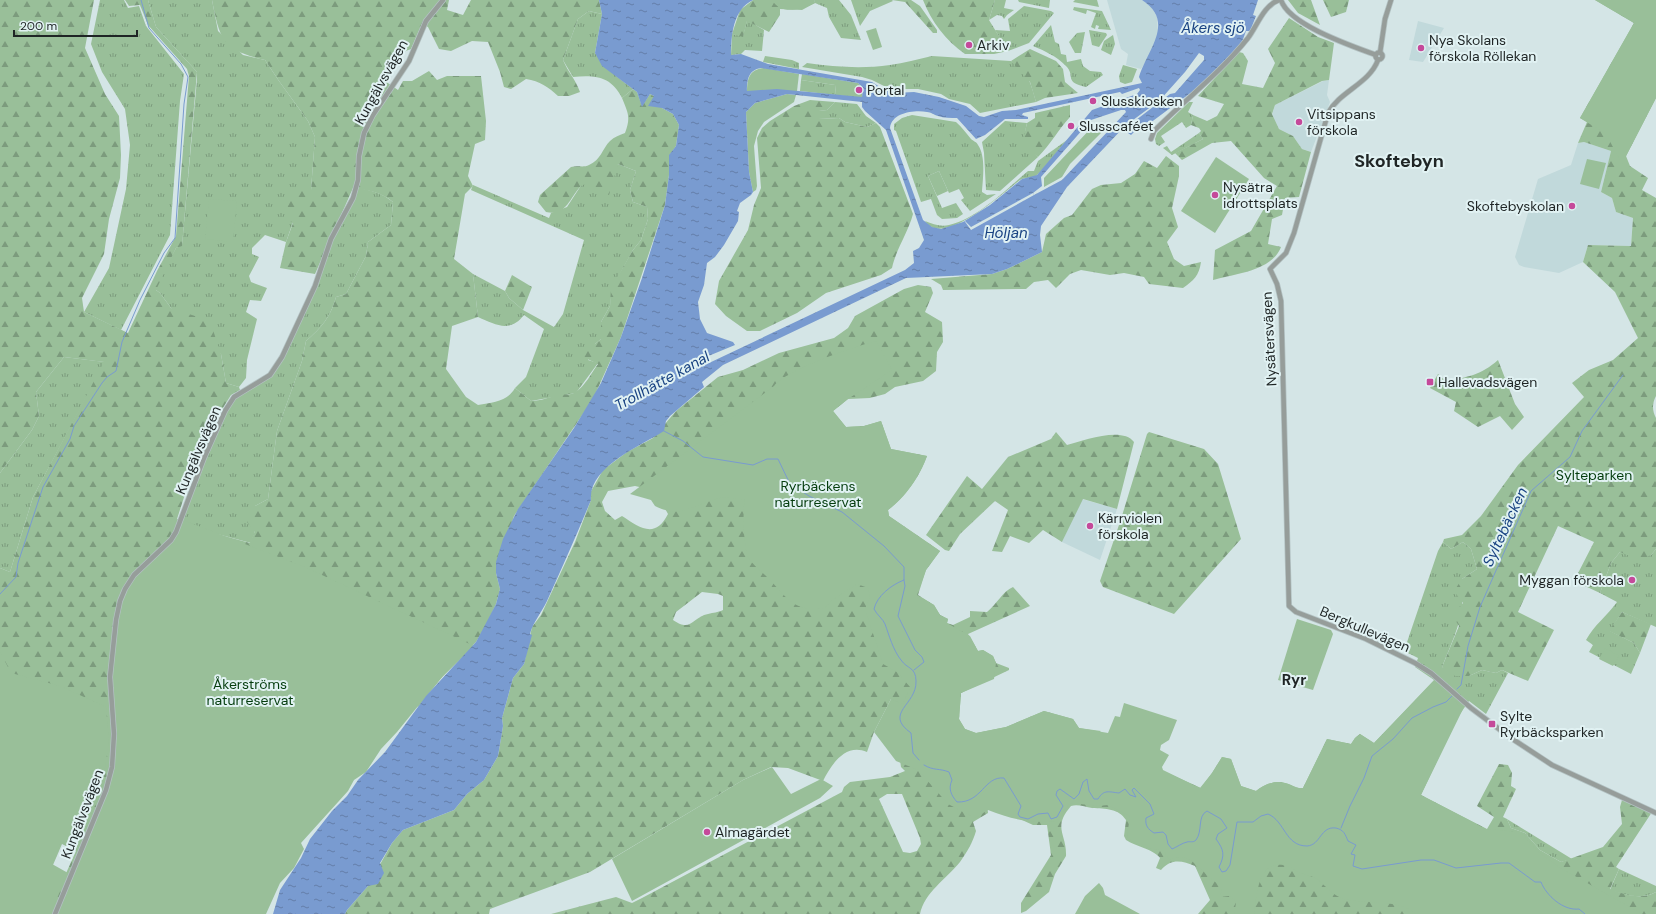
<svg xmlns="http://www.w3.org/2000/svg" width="1656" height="914" viewBox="0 0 1656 914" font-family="'DM Sans',sans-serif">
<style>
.built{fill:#c1d9db}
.grass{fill:url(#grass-tufts)}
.forest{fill:url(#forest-firs);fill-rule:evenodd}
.park{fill:#99bf99}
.water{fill:url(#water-ripples);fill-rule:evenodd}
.pier{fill:#d4e5e6}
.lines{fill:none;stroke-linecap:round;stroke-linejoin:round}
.stream{stroke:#799bd0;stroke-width:1}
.tertiary-casing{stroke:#b3c2c3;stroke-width:6}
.tertiary{stroke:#969d9a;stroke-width:4.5}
.poi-dot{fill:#c5499a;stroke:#e1f2f3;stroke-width:1.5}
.labels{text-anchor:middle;stroke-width:4;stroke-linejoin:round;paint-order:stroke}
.poi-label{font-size:14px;fill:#1f2525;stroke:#e1f2f3;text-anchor:start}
.street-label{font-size:14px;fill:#1f2525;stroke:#e1f2f3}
.park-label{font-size:14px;fill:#053d0e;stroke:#e1f2f3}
.water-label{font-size:15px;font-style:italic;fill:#184282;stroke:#e1f2f3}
.neighbourhood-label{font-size:15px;font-weight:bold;fill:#1f2525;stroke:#e1f2f3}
.district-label{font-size:18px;font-weight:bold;fill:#1f2525;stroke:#e1f2f3}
</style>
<defs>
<pattern id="grass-tufts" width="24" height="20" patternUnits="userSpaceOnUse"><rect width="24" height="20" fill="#99bf99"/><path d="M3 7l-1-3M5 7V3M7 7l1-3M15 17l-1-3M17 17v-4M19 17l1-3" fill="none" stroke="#7c9b7d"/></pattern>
<pattern id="forest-firs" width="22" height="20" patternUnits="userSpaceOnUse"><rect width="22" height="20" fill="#99bf99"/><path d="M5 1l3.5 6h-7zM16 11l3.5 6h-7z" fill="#7c9b7d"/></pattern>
<pattern id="water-ripples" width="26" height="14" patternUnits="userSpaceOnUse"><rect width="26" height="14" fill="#799bd0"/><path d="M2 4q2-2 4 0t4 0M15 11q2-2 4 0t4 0" fill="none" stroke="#637ea9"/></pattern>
</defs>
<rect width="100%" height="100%" fill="#d4e5e6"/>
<g class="built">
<path d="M1107 0H1142L1151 6 1157 17 1158 33 1151 54 1141 69 1126 65 1128 54 1121 49Z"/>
<path d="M1418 21 1444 28 1423 62 1409 60Z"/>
<path d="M1329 80 1327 95 1330 102 1311 152 1302 149 1293 136 1279 129 1272 115 1275 105 1323 81Z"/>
<path d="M1584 142 1611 151 1601 192 1612 198 1616 212 1633 218 1631 246 1588 245 1583 262 1559 273 1524 267 1519 265 1515 257 1538 179 1571 165 1578 143Z"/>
<path d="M1082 499 1117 509 1100 560 1062 542Z"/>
</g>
<g class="grass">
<path d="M100 0H124L128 8 139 6 146 26 184 74 180 101 170 235 121 330 84 312 109 268 126 189 130 145 125 109 102 72 91 44Z"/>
<path d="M148 0H212L218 31 243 55 265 60 279 81 308 121 315 137 311 190 293 222 286 242 265 235 252 248V254L259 257 249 276 251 282 267 288 261 301 250 300 246 312 257 319 247 360 246 378 239 387 226 383 221 354 171 308 160 293 156 290V286L176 248 182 245 197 79V72L156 27Z"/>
<path d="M814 0H839L851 15 861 40 841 38 829 17 827 8 815 3Z"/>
<path d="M851 0H892L893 1 870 11 860 26Z"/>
<path d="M995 0H1006L1004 8 1014 10 1007 15 1004 19 1002 16 997 15 989 20Z"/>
<path d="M1018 0H1050L1049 8 1019 2Z"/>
<path d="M1024 6 1051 11 1054 13 1029 43 1008 51 995 30 1010 31 1008 19Z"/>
<path d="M1074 7 1102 11 1111 30 1098 29 1099 26 1096 25 1095 29 1091 27 1096 13 1087 10 1086 14 1073 10Z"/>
<path d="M589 11 602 14 595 53 616 76 633 89 622 98C611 76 595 75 573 77L563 60 578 19Z"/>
<path d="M747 20 764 30 762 51 745 50 741 54 731 55 732 34 743 36Z"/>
<path d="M1051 25 1055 42 1059 44 1061 54 1066 55 1067 62 1081 59 1083 66 1090 71 1101 72 1103 75 1086 87C1063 82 1076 76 1066 66 1056 56 1045 51 1033 46Z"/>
<path d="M1089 30 1106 33 1107 35 1099 47 1092 45Z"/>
<path d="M1085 32 1081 53H1075L1069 42 1077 33Z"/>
<path d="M1113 35 1115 44 1111 55 1101 50 1104 41Z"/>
<path d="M765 56 792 60 799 63V69L763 62Z"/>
<path d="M932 56 1011 61C1028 70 1031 84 1036 102L980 113 970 104 949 99 941 94 918 89H890L872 80 862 77 802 67 807 63C835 67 862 69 890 65 904 63 918 59 932 56Z"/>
<path d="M1123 65 1137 69 1132 82 1125 84 1120 82 1119 76Z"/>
<path d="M801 80 835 85 836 95 800 91Z"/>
<path d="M835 102 857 104 866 116 876 123 867 127 845 122 839 118 819 119 818 111 827 110Z"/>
<path d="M1189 102H1193L1188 112 1193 115 1191 125 1186 128 1182 122 1161 136 1165 142 1159 146 1156 144 1155 139 1157 133Z"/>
<path d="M912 115 956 122C962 127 966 133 971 139 973 141 977 142 978 145 986 156 983 179 982 192L987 195 996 194 970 211 961 200 964 198 959 189 949 193 939 171 928 176 942 208 956 203 963 214 957 218 942 219 937 215 931 199 921 202 896 131 894 130V124L902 118Z"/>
<path d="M1005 121 1027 123C1023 137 1027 148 1038 157L1000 191 986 190 984 153 982 142Z"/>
<path d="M1199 133 1203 139 1172 155 1163 148 1167 146 1171 152Z"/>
<path d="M1067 140C1057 151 1048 165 1037 175 1033 179 1025 177 1020 180 1004 192 943 249 925 221 933 224 940 227 949 225 977 219 1007 189 1028 171H1034L1038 161Z"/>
<path d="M618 164 636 171 630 190 633 202 647 207 648 219 641 240 633 250 612 288 610 306 601 322V339L595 344 588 360 598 363 576 393 531 401 515 388 526 377 544 329 524 315C510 333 496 325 478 317L473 274 505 291 509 298 523 310 554 327 563 314 584 240 471 190 473 185 549 218 551 213 567 207 582 184H588Z"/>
<path d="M357 188C371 190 382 193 393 202L391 225 368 242 366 256 346 294 336 297C330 318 322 327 306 341L302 361 277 431 268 499 255 506V531L251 543 206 531 182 521C193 489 205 458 219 427 223 417 228 404 235 397 255 380 269 384 284 357L332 240Z"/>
<path d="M64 357 105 362 33 497 10 572 0 568V473L32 430 39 416 36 392Z"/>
<path d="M1443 542 1451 549 1463 542 1471 549 1477 569 1462 579C1465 617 1456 632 1442 667L1469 676 1482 670 1496 673 1502 670 1508 673 1486 714 1469 701 1460 714 1374 743 1434 680 1415 667 1418 658 1404 651 1438 551Z"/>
<path d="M1656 549V627L1622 612 1610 631 1634 643 1640 653 1631 674 1589 652 1593 645 1586 640C1594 625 1607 616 1617 602L1600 593 1611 563 1620 552 1651 555Z"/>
<path d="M1507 819 1572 859 1561 862 1540 850 1525 833 1511 828Z"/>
<path d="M1619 869 1656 886V892C1641 900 1625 895 1610 890Z"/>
</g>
<g class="forest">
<path d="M0 0H94L85 48 105 94 119 116 121 155 120 178 109 219 104 254 82 298 84 312 128 333 157 271 176 236 189 76 187 69 148 25 140 5 129 6 125 0H148L156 27 197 72 182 246 176 248 156 290 160 293 171 308 210 321 221 354 226 383 239 387 240 390 231 395 221 411 187 488 177 519 206 531 250 543 255 531 247 522 255 506 268 499 277 431 302 361 306 341C322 327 330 318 336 297L346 294 366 256 368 242 391 225 393 202C381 192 368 190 353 188L315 274 280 268 286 242 293 223 284 217 294 188 311 190 315 137 308 121 279 81 265 60C223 50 220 41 212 0H449L447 10 463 15 471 0H599L602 14 589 11 578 19 563 60C568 72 576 80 580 92L569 96H558C548 87 540 81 526 79L511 89 504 87 500 72 488 42 472 41 451 51 439 49 428 27 422 24 411 49C393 56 386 60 382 79L398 90 403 81H412L429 71 437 80 447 76H481L486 121 485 140 475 144 468 176 473 186 465 194 454 259 473 274 478 317 452 326 446 369 466 397 478 405C493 402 507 402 515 388L531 401C541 401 549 397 559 395 563 394 567 395 571 394 582 392 592 372 598 364L583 357 584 346 595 344 601 339V322L610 306 611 288 633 250 641 240 648 219 647 207 633 202 630 190 636 171 618 164 609 195 588 184 582 185C570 196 567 217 546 212L538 202 540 195 571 167C578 165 583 168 589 165 601 160 602 149 610 141 614 137 620 135 625 133 631 117 628 113 622 98L633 89 637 92 642 106 650 94 654 96 662 108 673 114 679 125 676 146 669 156V175L665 205 621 337 593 399 514 516 496 573 500 589 496 604 486 625 476 642 443 676 418 707 410 697 89 914H0V568L10 572 33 497 104 362 64 357 36 392 39 416 32 430 0 473ZM62 844 76 851 63 880 50 872Z"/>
<path d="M753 0H814L815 3 802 10 780 9V15L769 32 747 21 743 37 732 34 740 10Z"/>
<path d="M892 0H911L920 6 937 30V33H933L905 2Z"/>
<path d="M923 0H995L989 20 1008 51 994 54H965C946 41 931 21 923 0Z"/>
<path d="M1288 0H1311L1320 25 1298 13Z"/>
<path d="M1323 0H1349L1346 12 1331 17Z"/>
<path d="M1595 0H1656V98L1626 156 1630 166 1648 178 1642 190 1656 198V396C1652 403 1652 411 1656 418V549L1651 555 1639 560 1620 552 1611 563 1600 593 1574 581 1594 542 1558 526 1518 612 1554 630 1528 681 1502 670 1496 673 1482 670 1469 676H1455L1442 667 1459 626 1452 615 1463 603 1454 591 1462 579 1477 569 1471 549 1463 542 1451 549 1443 542 1444 539 1462 535 1481 516 1518 465 1584 397 1572 383 1589 370 1613 360 1638 338 1615 292 1583 262 1588 245 1631 246 1633 218 1616 212 1612 198 1601 192 1611 151 1584 142 1578 143 1587 122 1580 118 1634 23Z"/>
<path d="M1289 18 1318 37 1334 43 1329 80 1322 81 1275 105 1272 114 1279 129 1293 136 1302 149 1311 152 1299 197 1285 198 1282 215 1272 219 1268 244 1281 247C1272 271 1234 274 1213 280L1215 250 1251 231 1277 186 1264 178 1231 141 1212 143 1182 160 1175 153 1203 139 1199 133 1201 131 1199 128 1191 125 1193 115 1207 121 1217 116 1224 104 1198 96 1239 52 1243 53 1248 61 1242 84 1263 88 1275 63 1268 49Z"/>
<path d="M1030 49 1056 61 1063 69 1065 82 1078 93 1045 98 1036 102 1030 82 1011 61Z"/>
<path d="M810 100 835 102 827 110 819 111V119L839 118 845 122 867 127 876 123 880 127 913 214C908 233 896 249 892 268L881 275 826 293 797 313 760 331H747L726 316 715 304 719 281 748 230 754 205 761 188 757 138 762 128 770 121 794 106Z"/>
<path d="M1070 105V117C1058 130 1050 145 1038 157L1030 151 1023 140 1027 123 1035 118V113Z"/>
<path d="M1166 156 1179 166V176L1172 208 1178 227 1167 242 1174 259 1184 266 1201 262C1199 276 1194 280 1183 288L1149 284 1144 277 1124 273 1110 275 1081 270 1070 274 1056 288 1048 280 1034 282 1026 289 943 290 941 285 931 279 992 274 1007 269 1042 252 1046 234 1064 218 1072 215 1092 189 1101 185 1121 183 1135 174 1144 161 1157 168Z"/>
<path d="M512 275 532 287 523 310 509 298 505 291Z"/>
<path d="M918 285 931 287 933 293 925 312 942 322 943 342 937 352 936 371 923 381 895 387 885 394 870 398 848 399 833 411 846 427 864 426 881 421 891 449 927 456C920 476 905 498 888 510L889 516 940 551 926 570 918 595 934 605 940 615 948 619 947 623 953 625 970 617V611L987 612C996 605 1003 591 1013 587L1030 606 968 634 978 651 983 650 993 656 996 663 1009 668V670L961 693 959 719 965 729 976 733 1006 727 1044 711 1073 719 1079 728 1101 731 1091 739 1201 788 1212 773 1222 757 1231 759 1241 786 1256 791C1264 785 1274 780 1285 783 1292 784 1296 789 1303 788L1327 739 1351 744 1355 738 1360 734 1374 743 1459 714 1421 795 1487 829 1494 817 1477 806 1499 764 1508 765 1512 773 1511 786 1516 789 1503 817 1507 819 1511 828 1525 833 1540 850 1561 862 1603 847 1622 824 1620 807 1622 800 1652 812 1616 867 1619 869 1610 889C1626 895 1641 900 1656 892V914H1198L1210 900 1195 866C1182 861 1172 858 1161 870L1156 868 1160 858C1155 850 1135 846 1126 840L1124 836 1126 820C1118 808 1106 809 1092 808 1085 807 1078 804 1071 806 1052 828 1067 834 1066 856L1055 874 1049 892 1026 911 1021 913V903L1051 855 1047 825H1033L987 804 988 813 973 822 976 831C973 842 967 852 960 862 947 878 924 893 920 914H551L616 897 632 903 642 898 842 792 844 787 850 782 890 777 905 771 901 767 891 699 874 732 867 752C846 743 832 763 823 781L788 768 771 767 743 780 590 872 490 909 489 914H345L347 910 368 886 392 843 403 830 454 810 467 794 484 780 498 756 503 726 502 718 507 700 513 678 524 664 532 627 541 615 575 542 591 500 590 493 603 470 627 452 653 438 676 411 718 377 743 370 779 353 834 338 848 328 855 316 904 289ZM635 486C648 488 662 502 668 514 655 540 639 527 622 516L615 520 605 511 602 502 608 491ZM702 592 718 594 723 596V610C717 613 714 612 708 614 692 617 692 633 673 620L676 612ZM887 794H902L920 838 921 844 917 851 910 853 903 852 879 799Z"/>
<path d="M1498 360 1515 404 1524 417 1512 430 1500 416 1478 427 1454 411 1456 402 1430 388 1438 374 1446 381C1468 377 1481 375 1498 360Z"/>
<path d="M1056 432 1067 445C1083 441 1122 426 1134 442L1117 509 1083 499 1062 542 1043 530 1029 543 1010 536 1002 552 992 551 1008 510 995 501 960 534 949 551 945 550 926 535 967 476 982 489 1008 457 1051 439Z"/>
<path d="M1149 432 1204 449 1218 464 1241 539 1174 614 1103 587 1100 581 1121 519 1147 434Z"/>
<path d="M1622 612 1651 624 1640 653 1634 643 1609 631Z"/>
</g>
<g class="park">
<path d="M772 0H814L815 3C802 9 781 16 772 0Z"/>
<path d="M1075 0H1097L1099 7 1073 2Z"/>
<path d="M1595 0H1656V98L1622 164 1606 134 1580 118 1634 23Z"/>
<path d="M876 28 882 47 873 50 866 31Z"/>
<path d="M764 68 799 74 797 91H747C747 78 750 69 764 68Z"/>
<path d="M802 74 858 83 863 88 862 98 836 95 835 85 801 80Z"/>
<path d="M787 94 796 95 794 102 764 122 758 131 754 146 757 186 756 190 753 192 749 172 746 112 755 103Z"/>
<path d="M1094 125 1103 131 1070 164 1062 177 1044 187V178Z"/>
<path d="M1216 157 1249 179 1215 233 1181 211Z"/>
<path d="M1587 159 1606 163 1599 189 1580 184Z"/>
<path d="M939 171 948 191 937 196 928 176Z"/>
<path d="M209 199 237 201 233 242 205 239Z"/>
<path d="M876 341 892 370 848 399 833 411 846 427 864 426 881 421 891 449 927 456C920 476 905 497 888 510L889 516 940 551 926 570 917 595 934 605 940 615 948 619 947 623 970 636 978 651 983 650 993 656 996 663 994 679 961 693 959 719 965 729 976 733 1006 727 1044 711 1073 719 1079 728 1108 733 1115 716 1120 717 1124 703 1177 720 1169 740 1161 745 1160 750 1169 755 1162 767 1163 770 1200 788 1212 773 1222 757 1231 759 1241 786 1256 791C1264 785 1274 780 1285 783 1292 785 1296 789 1303 788L1327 739 1351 744 1355 738 1360 734 1374 743 1431 684H1435L1463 709 1421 795 1486 829 1521 832 1537 851 1559 867 1642 914H1416C1401 899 1364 904 1344 899 1333 896 1326 886 1317 879 1312 876 1305 875 1300 873 1294 870 1290 865 1283 865 1257 861 1257 897 1254 914H1234L1236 903 1234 899 1229 896 1220 897 1222 889 1220 886C1215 881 1208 877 1204 872 1193 861 1184 853 1169 860L1164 851C1150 848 1136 848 1127 836L1130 816 1108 805 1097 806 1072 803 1068 805 1057 821C1030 823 1013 820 988 810L975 818 948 804 918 770 896 761 874 732 891 699 903 704 910 687 897 672 883 664 865 609 870 596 868 588 857 584 831 601 825 608C792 614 785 594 765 575 759 569 752 564 748 557 744 549 742 508 745 500 738 499 728 497 720 498 696 503 681 520 655 506L651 500 630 494 774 386C786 370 855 346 876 341Z"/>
<path d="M183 520 307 568 474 646 440 679 397 732 381 749 366 772 354 780 348 791 301 843 304 849 294 868 280 883 266 914H57L82 848 103 805 111 782 116 741 112 664 119 603 138 572 161 552Z"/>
<path d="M1297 619 1331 630 1333 634 1313 690 1278 680Z"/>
<path d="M1605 648 1619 656 1613 666 1599 659Z"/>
<path d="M0 652 9 669 15 674 60 686 106 707 109 742 104 774 101 791 77 849 61 841 52 864 68 873 55 903 52 914H0Z"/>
<path d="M772 767 791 794 821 779 833 786 820 798 632 901 612 859 743 780Z"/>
<path d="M1099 883 1103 888 1105 895 1140 914H1075L1085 896Z"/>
</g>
<path class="water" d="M599 0H753C733 9 731 36 731 55L741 54 768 64 872 82 883 89 894 93 914 92 939 97 966 106 979 116 984 117 1002 111 1016 110 1142 83 1139 77C1147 50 1176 22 1142 0H1258L1253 15 1256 16 1250 31H1246L1242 42 1204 83 1146 126 1137 129 1131 135 1125 131 1136 120 1170 94 1175 93 1204 60V56L1199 53 1185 72 1160 100 1125 126 1067 187 1041 226 1040 235 1042 252 1007 269 992 274 906 278 723 365 702 382 704 387 670 416 666 421 664 431C641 446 588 467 591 500 577 534 562 568 547 601 542 612 533 622 530 634L532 635 524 664 513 678 507 700 502 718 503 726 498 756 484 780 467 794 454 810 403 830 392 843 380 863 384 873 378 884 368 886 347 910 345 914H273L280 890 301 858 310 839 332 811 347 796 358 780 385 752 426 696 476 642 496 604 500 589 496 573V562L503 539 518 509 574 428 601 383 621 337 642 278 665 205 669 175V155L676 146 679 125 673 114 662 108 648 106 654 96 650 94 642 107 637 92 602 66 595 53 602 14ZM761 68 858 83 863 88 862 97 777 89 747 91C747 80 748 70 761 68ZM1139 88 1140 90 1137 94 1092 110 1037 175 1022 179 990 205 963 222 941 229 932 227 923 220 890 128C892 112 915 110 927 112 931 112 934 115 938 116 944 118 951 118 957 118L976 139 985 135 1005 119H1028V117L1022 115 1023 113 1120 92 1122 94ZM787 94 862 102V107L865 111 886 130 924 240 919 248 913 251 914 263 905 270 709 363 706 357 735 345 733 342 707 333 700 319 698 302 704 285 707 263 715 257 724 245 738 221 739 212 737 211 740 203 751 195 753 192 749 172 746 112 755 103ZM1121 110H1125L1126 112 1062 180 1034 195 1033 193 1042 186 1041 177 1091 120Z"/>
<path class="pier" d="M1033 193 1034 195 971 230 963 219 971 227Z"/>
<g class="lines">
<g class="stream">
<path d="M664 431 683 441 703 457 753 465 767 459H778L790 484 809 496 842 512 884 546 904 567V580C891 585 877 596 874 609 877 615 883 619 885 624 889 635 893 650 901 660 907 669 916 667 916 681 917 705 883 713 911 733L913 753 919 760"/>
<path d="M904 580 905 586 898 616 915 650 922 657 924 662 914 670"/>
<path d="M0 594 16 577 18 563 43 487 70 439 74 426 102 383 107 377 116 371 122 342 140 300 164 253 175 238 184 104 188 77 181 64 149 28 141 0"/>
<path d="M1457 689 1461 685 1468 646 1480 607 1531 491 1570 457 1582 431 1623 375"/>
<path d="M924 765C934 771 939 768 949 772L952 780C948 789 951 795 957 802 982 803 984 776 1004 778L1021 806 1018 814 1020 817 1028 819 1038 814 1048 813 1051 819 1057 817 1063 806 1056 795 1057 791 1060 789 1074 799 1079 794 1083 782 1087 779 1089 791 1094 799H1098C1104 789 1109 792 1119 793L1125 789 1130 795 1136 797 1132 790 1134 788 1150 804 1154 814 1146 818C1145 826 1148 829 1154 833L1163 832 1166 835 1168 844 1172 849C1177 847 1182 843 1187 842 1190 841 1193 843 1196 840 1203 831 1197 816 1207 811L1221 819 1227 828 1218 834 1216 839C1224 850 1225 855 1219 867L1222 872 1226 871 1230 865 1237 822H1253L1261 816 1268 814C1285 821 1285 846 1307 846 1321 845 1320 826 1336 828 1344 830 1345 834 1348 841L1356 845 1351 854 1355 855 1353 866 1362 869 1421 860H1434L1456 868 1501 863H1509L1535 882H1541C1546 895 1563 911 1579 909L1585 914"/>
<path d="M1341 828 1350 806 1364 778 1372 756 1393 739 1412 718 1433 707 1446 702 1452 696"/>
</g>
<defs>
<g id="tertiary">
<path d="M1281 0C1289 25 1352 46 1376 55"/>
<circle cx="1379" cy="56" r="3.5"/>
<path d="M1380 53 1385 19 1391 0"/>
<path d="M1378 60C1369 84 1340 91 1328 113L1294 233 1286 253 1270 269 1277 284 1281 301 1289 606 1296 612 1366 639 1415 663 1431 673 1471 708 1511 738 1552 765 1656 813"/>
<path d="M1151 139 1154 131C1185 100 1220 73 1248 38 1257 26 1264 5 1279 0"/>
<path d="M55 914 106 790 112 767 114 734 110 677 116 620 120 601 125 589 134 575 171 540 176 532 204 458 225 411 234 397 270 375 282 357 315 286 331 239 353 198 358 180 359 156 364 133 373 115 409 61 426 21 443 0"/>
</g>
</defs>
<use href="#tertiary" class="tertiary-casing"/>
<use href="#tertiary" class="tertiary"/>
</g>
<g class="poi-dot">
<circle cx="969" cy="45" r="4"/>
<circle cx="1421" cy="48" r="4"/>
<circle cx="859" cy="90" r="4"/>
<circle cx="1093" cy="101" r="4"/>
<circle cx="1299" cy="122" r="4"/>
<circle cx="1071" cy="126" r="4"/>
<circle cx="1215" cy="195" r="4"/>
<circle cx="1572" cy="206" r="4"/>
<rect x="1426" y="378" width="8" height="8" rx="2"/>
<circle cx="1090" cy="526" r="4"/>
<circle cx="1632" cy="580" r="4"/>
<rect x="1488" y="720" width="8" height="8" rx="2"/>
<circle cx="707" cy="832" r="4"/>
</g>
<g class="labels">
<g class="poi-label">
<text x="1429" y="45">Nya Skolans<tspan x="1429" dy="16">förskola Röllekan</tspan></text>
<text x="977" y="50">Arkiv</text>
<text x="867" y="95">Portal</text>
<text x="1101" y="106">Slusskiosken</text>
<text x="1307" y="119">Vitsippans<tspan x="1307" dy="16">förskola</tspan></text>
<text x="1079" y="131">Slusscaféet</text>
<text x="1223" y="192">Nysätra<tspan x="1223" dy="16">idrottsplats</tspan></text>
<text x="1564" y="211" text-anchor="end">Skoftebyskolan</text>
<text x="1438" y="387">Hallevadsvägen</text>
<text x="1098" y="523">Kärrviolen<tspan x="1098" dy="16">förskola</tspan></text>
<text x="1624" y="585" text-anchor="end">Myggan förskola</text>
<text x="1500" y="721">Sylte<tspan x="1500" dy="16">Ryrbäcksparken</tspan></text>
<text x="715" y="837">Almagärdet</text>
</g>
<g class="street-label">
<text transform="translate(381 82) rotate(-61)" y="5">Kungälvsvägen</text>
<text transform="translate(1269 339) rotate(-93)" y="5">Nysätersvägen</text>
<text transform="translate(198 450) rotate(-67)" y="5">Kungälvsvägen</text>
<text transform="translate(1365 629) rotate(23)" y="5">Bergkullevägen</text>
<text transform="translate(82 814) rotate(-69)" y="5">Kungälvsvägen</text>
</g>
<g class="park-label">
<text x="1594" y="480">Sylteparken</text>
<text x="818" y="491">Ryrbäckens<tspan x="818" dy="16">naturreservat</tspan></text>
<text x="250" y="689">Åkerströms<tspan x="250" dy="16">naturreservat</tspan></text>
</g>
<g class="water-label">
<text x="1213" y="33">Åkers sjö</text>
<text x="1006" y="238">Höljan</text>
<text transform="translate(662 381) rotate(-29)" y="5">Trollhätte kanal</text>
<text transform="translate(1505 527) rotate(-65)" y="5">Syltebäcken</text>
</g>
<g class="neighbourhood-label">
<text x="1294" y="685">Ryr</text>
</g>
<g class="district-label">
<text x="1399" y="167">Skoftebyn</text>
</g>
</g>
<path d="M14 30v6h123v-6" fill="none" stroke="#1f2525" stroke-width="2"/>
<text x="20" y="30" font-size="12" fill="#1f2525" stroke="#e1f2f3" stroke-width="3" paint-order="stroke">200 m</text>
</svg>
